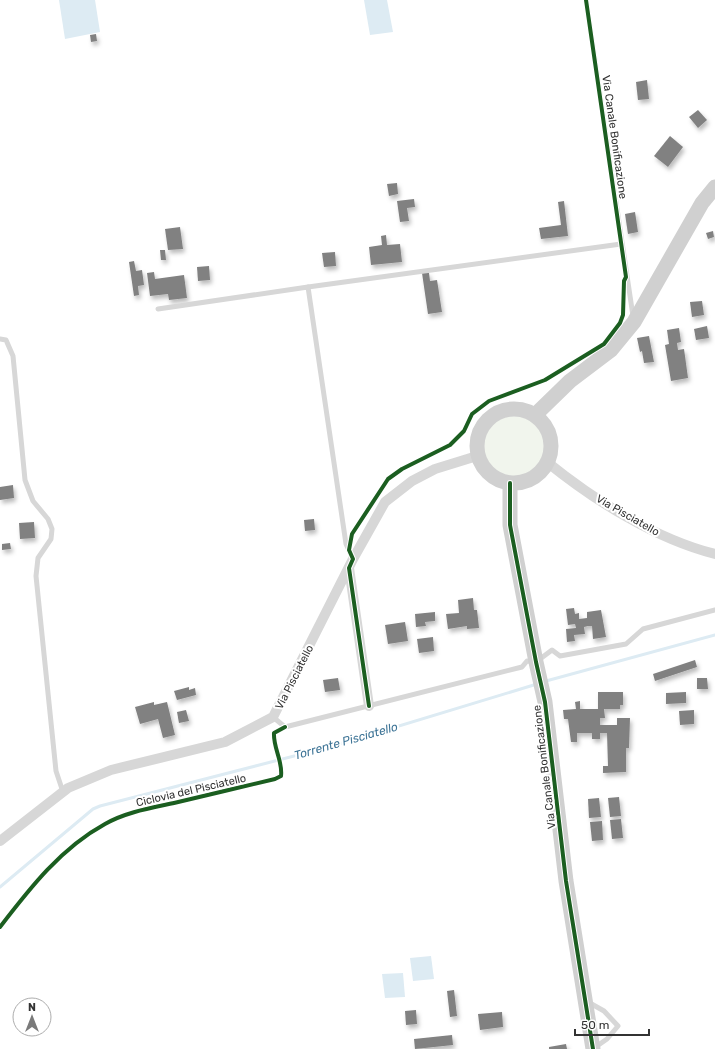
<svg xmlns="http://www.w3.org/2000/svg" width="715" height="1049" viewBox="0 0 715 1049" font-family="Rubik,sans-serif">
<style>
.green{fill:#f1f5ed}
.water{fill:#ddebf3}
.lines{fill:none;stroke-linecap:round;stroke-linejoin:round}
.stream{stroke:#ddebf3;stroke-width:3}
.building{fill:#818181;filter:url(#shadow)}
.lane{stroke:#d7d7d7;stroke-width:5}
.street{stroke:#d7d7d7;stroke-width:10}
.secondary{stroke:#d0d0d0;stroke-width:15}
.cycleway-casing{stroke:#fff;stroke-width:6}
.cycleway{stroke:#1b5e20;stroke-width:4}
.labels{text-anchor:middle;stroke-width:4;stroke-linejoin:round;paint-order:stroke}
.street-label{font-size:11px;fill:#333;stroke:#fff}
.water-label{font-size:12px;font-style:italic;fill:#3f7597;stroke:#fff}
</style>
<defs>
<filter id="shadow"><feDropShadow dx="2" dy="3.5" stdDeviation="2" flood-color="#0004"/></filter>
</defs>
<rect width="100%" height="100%" fill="#fff"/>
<circle class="green" cx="514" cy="446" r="30"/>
<g class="water">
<path d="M59 0H95L100 32 65 39Z"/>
<path d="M364 0H387L393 32 370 35Z"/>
<path d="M431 956 434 979 413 981 410 958Z"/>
<path d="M403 973 405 997 385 998 382 974Z"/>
</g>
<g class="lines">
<g class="stream">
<path d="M546 681 715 635"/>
<path d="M0 887 93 809 100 806 333 746 537 684"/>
</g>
</g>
<g class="building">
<path d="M96 34 97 41 91 42 90 35Z"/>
<path d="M647 80 649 99 638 100 636 82Z"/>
<path d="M698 110 707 120 698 128 689 117Z"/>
<path d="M670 136 683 147 668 167 654 156Z"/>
<path d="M397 183 398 194 389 196 387 184Z"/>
<path d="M414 199 415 207 407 208 409 221 400 222 397 201Z"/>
<path d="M564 201 568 236 541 239 539 228 561 225 558 202Z"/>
<path d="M635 212 638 232 628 234 625 214Z"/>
<path d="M180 227 183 249 168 250 165 229Z"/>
<path d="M713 231 714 237 708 239 706 233Z"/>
<path d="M386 235 387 245 400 244 402 262 371 265 369 247 382 245 381 236Z"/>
<path d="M160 250H165L166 260H161Z"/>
<path d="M335 252 336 266 324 267 322 253Z"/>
<path d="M134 261 136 271 142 270 144 285 138 286 139 295 134 296 129 262Z"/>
<path d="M209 266 210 280 198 281 197 267Z"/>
<path d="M154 272 155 279 184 275 187 298 169 300 168 294 150 296 147 273Z"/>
<path d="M422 273H429L430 281 437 280 442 312 428 314Z"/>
<path d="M702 301 704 315 692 317 690 302Z"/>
<path d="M707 326 709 338 696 340 694 329Z"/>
<path d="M679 328 681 342 677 343 678 350 684 349 688 378 671 381 665 345 669 344 667 330Z"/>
<path d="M649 336 654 362 644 363 642 351 640 352 637 338Z"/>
<path d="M13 485 14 498 0 500V487Z"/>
<path d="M314 519 315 530 305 531 304 520Z"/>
<path d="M34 522 35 538 20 539 19 523Z"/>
<path d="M10 543 11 549 2 550V544Z"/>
<path d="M473 598 474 610H477L479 628 467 629V626L448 629 446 614 459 613 458 600Z"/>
<path d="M574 608 575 614 579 613V619L587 618V612L601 610 606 637 593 639 592 626H588L584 627 585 634 574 635 575 641 567 642 566 629 576 628 575 624 568 625 566 609Z"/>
<path d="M435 612V621L425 622 426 626 416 627 415 614Z"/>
<path d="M405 622 408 641 388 644 385 625Z"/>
<path d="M433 637 434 651 419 653 417 639Z"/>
<path d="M695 660 697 667 655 681 653 674Z"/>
<path d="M338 678 340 690 325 692 323 680Z"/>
<path d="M697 678H707L708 689H697Z"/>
<path d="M189 687V690L195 688 196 695 177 700 174 691Z"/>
<path d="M598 692H623V705H620V709H604L605 718H600V725H617V718H630L629 748H626V772L603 773V766H608L607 733H600V739H592V733H577V742H571L568 719H564L563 710 576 709 575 702 580 701V709H598Z"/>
<path d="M686 692V703L666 704V693Z"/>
<path d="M154 702V705L167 702 175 735 163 738 158 719 140 724 135 707Z"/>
<path d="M186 710 189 721 179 723 177 712Z"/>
<path d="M694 710V724L680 725 679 711Z"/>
<path d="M619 797 621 816 610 817 608 798Z"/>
<path d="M599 798 601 817 589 818 588 799Z"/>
<path d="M621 819 623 838 612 839 610 820Z"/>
<path d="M602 821 603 840 592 841 590 822Z"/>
<path d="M454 990 457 1016 450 1017 447 991Z"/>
<path d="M416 1010 417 1024 406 1025 405 1011Z"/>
<path d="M502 1012 503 1027 480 1030 478 1014Z"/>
<path d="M452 1035 453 1045 415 1049 414 1039Z"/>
<path d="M566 1044 567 1049H549V1047Z"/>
</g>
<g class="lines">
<g class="lane">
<path d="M586 0 633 316"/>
<path d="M308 287 621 244"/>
<path d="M158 309 308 287 346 544 353 559"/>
<path d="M0 339 6 340 13 356 25 480 33 501 48 519 52 529 51 539 38 558 36 576 56 771 63 792"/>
<path d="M273 717 285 727 522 667 527 661 536 662 552 650 560 656 626 644 643 629 715 610"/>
<path d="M588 1002 604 1011 618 1026 607 1039 594 1048"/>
</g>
<g class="street">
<path d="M547 462C595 501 656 539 715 554"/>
<path d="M349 568 369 706"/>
<path d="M0 841 68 788 111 770 225 742 273 717 353 559 385 502 412 481 435 469 477 456"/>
</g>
<g class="secondary">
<circle cx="514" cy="446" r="37"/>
<path d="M535 415 570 381 611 350 634 322 702 203 715 187"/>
<path d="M510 483V525L536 662 545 702 566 881 593 1049"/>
</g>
<defs>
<g id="cycleway">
<path d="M510 483V525L536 662 545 702 566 881 593 1049"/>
<path d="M369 706 349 568 353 559 349 550 352 534 388 479 402 469 450 445 464 431 472 414 489 401 545 380 604 344 620 323 623 315 624 281 626 277 586 0"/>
<path d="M0 927C30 888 61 848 105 824 126 812 151 808 174 803 208 795 241 787 275 779L281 776C283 761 273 748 274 733L285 727"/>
</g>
</defs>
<use href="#cycleway" class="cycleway-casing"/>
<use href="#cycleway" class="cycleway"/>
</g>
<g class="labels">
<g class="street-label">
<text transform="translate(615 137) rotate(82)" y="4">Via Canale Bonificazione</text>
<text transform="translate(628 515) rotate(30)" y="4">Via Pisciatello</text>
<text transform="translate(294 677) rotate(-63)" y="4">Via Pisciatello</text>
<text transform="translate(544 767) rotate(-97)" y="4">Via Canale Bonificazione</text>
<text transform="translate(191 790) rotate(-13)" y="4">Ciclovia del Pisciatello</text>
</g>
<g class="water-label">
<text transform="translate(346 741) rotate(-16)" y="4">Torrente Pisciatello</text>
</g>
</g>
<g transform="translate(32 1017)"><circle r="19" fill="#ffffff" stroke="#adadad"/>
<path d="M0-3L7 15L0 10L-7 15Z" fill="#7a7a7a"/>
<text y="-6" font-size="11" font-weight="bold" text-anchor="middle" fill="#333333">N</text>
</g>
<path d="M575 1029v6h74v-6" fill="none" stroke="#333333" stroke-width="2"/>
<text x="581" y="1029" font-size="12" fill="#333333" stroke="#ffffff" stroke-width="3" paint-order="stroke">50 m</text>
</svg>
